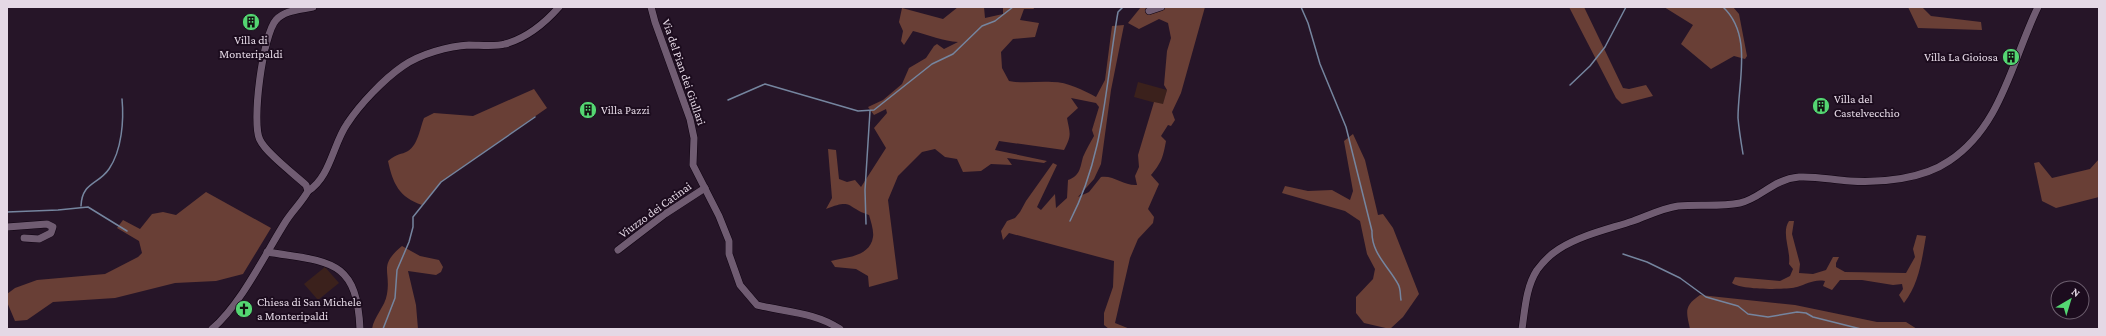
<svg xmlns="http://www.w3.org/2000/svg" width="2106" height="336" viewBox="0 0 2106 336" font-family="'Crimson Pro',serif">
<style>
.green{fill:#3b211c}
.forest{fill:#693f36}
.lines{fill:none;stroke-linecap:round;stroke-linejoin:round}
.stream{stroke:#75859f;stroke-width:1.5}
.minor-casing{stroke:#0e0210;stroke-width:8}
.minor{stroke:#705c72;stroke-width:7}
.labels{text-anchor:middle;stroke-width:4;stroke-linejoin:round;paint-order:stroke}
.poi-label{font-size:12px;fill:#e4d8e5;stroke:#1c0c1e;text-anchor:start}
.street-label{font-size:12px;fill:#e4d8e5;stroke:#1c0c1e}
</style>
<rect width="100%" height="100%" fill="#261528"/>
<g class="green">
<path d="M1138 82 1167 90 1163 105 1134 97Z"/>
<path d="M325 267 339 283 318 300 304 284Z"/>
</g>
<g class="forest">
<path d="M958 7H984L985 18 1003 14V7H1033L1034 9H1024L1020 20 1039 23 1035 37 1013 39 1001 52 1002 68 1009 81C1023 84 1038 81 1052 82 1068 82 1083 90 1096 97L1105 80 1112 26 1124 25 1111 90 1101 164 1094 179 1078 197 1089 192 1101 177C1114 175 1124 186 1137 185L1135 176 1139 167 1138 155 1154 102 1163 104 1167 90 1164 85 1167 51 1171 38 1168 23 1159 19 1139 29 1128 23 1141 7H1205L1181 93 1172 112 1175 120 1171 126 1168 125 1161 136 1166 141C1163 157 1162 162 1151 175L1159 184 1148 209 1154 217 1153 223 1138 239 1130 258 1115 323 1130 329H1109L1104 325V313L1113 287 1114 261 1009 233 1003 240 1001 231 1007 221 1015 218 1020 212 1026 201 1053 163 1057 165 1037 207 1041 210 1055 194 1056 208 1067 198 1068 180C1080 176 1080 168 1083 157 1086 150 1090 143 1094 136L1092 130 1099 107 1096 103 1071 98 1078 108 1067 118C1070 134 1072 135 1064 150L999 141 995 150 1047 161 1044 163 1007 158 1012 165 991 164 981 171 963 172 957 159 945 157 935 149 922 152 898 176 888 200 898 279 869 287 868 276 856 269 835 267 831 261C846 257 870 257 873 237 874 231 871 222 869 215 846 208 854 198 826 209L832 198 828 149 836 150 839 179 847 182 855 180 861 187 886 148 874 128 887 113 886 109 874 115 868 107 883 100 902 84 909 68 926 58 934 46 937 44 944 49 958 42C944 41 928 35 913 31L904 45 901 41 903 31 899 22 902 8 943 19Z"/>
<path d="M1569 7H1584L1623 88 1629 89 1646 85 1653 96 1622 104 1616 98Z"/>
<path d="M1664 7H1733L1739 14 1747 56 1745 59 1734 56 1711 69 1681 44 1693 25Z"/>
<path d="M1908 7H1922L1931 16 1981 22 1982 30 1918 28Z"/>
<path d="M534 89 547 108 441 182 422 205C399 197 393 184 388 161 397 153 401 155 408 151 418 145 420 128 424 118L434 113 473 116Z"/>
<path d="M1353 134 1365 160 1378 215 1383 214 1393 228 1419 294 1403 317 1390 329 1364 323 1356 313V297L1373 279 1375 269 1367 254 1360 221 1345 211 1282 193 1285 186 1308 191 1332 190 1350 200 1353 191 1344 141Z"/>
<path d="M2099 159V197L2056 208 2042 201 2034 163 2039 162 2052 178 2090 169Z"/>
<path d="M206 192 271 228 243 274 216 281 175 283 115 298 53 302 27 320 15 321 7 302V294L15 288 37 280 105 274 138 257 142 253 139 241 117 228 123 220 140 229 152 214 163 212 176 215Z"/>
<path d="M1789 221H1794L1792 234 1800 264 1799 273 1813 274 1826 270 1833 257H1839L1836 263V267L1845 272 1906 273 1915 257 1913 249 1917 235 1926 236C1922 259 1919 284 1904 303L1899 295 1903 289 1902 284 1893 285 1862 280H1840L1832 290 1823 286 1825 281C1814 279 1807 284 1797 287 1786 290 1741 290 1732 283L1735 277 1780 281 1790 276 1793 269 1789 264C1791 250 1781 233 1789 221Z"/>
<path d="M402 246 420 256 439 260 443 267 441 272 436 275 408 271 416 305 418 329H372C374 316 385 307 387 294 391 270 378 266 402 246Z"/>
<path d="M1700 295 1795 305 1877 322H1906L1917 329H1690C1686 311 1684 306 1700 295Z"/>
</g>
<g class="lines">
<g class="stream">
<path d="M1301 7 1308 23 1320 64 1346 127 1372 231C1371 253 1389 267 1398 284 1401 289 1400 295 1401 300"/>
<path d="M1723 7C1753 35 1738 81 1738 118 1739 130 1741 142 1743 154"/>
<path d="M1570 85 1590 66 1605 47 1626 7"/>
<path d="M728 100 765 84 858 111 874 110 932 64 953 54 982 26 995 21 1013 7"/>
<path d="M81 206C82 182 98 185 109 169 122 150 124 120 122 99"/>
<path d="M7 212 58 210 88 207 127 231"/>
<path d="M1070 221C1105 153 1105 86 1118 12L1123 7"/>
<path d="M866 224 865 190 870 111"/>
<path d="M1623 254 1647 262 1680 278 1706 297 1738 306 1748 314 1768 317 1797 312 1806 313 1813 317 1861 329"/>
<path d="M383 329 395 298 397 270 409 242 413 227V217L441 182 535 117"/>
</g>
<defs>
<g id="minor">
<path d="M651 7 655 22 690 119 694 138 693 165 719 216 729 241V254L740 285 757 305C785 312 815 312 840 329"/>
<path d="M1149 11 1161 7"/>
<path d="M308 191C330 178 333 144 347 124 360 104 384 79 403 66 420 54 449 46 469 45 480 45 495 47 505 44 527 38 544 24 559 7"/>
<path d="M7 227 47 224 53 227 51 233 39 239 24 238"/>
<path d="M618 250 665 214 705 188"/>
<path d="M267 252C327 262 357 257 360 329"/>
<path d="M212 329C242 303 265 254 286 221 293 210 302 202 308 191L306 185C294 174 266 153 260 140 251 124 263 34 276 20 285 10 300 10 313 7"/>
<path d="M1522 329C1525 309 1526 287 1537 270 1543 262 1551 254 1559 249 1581 235 1609 229 1633 221 1647 216 1663 208 1678 206 1699 204 1719 207 1740 203 1760 199 1773 179 1799 177 1816 176 1833 180 1850 181 1881 183 1923 179 1949 161 2002 126 2012 60 2038 7"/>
</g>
</defs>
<use href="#minor" class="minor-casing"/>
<use href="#minor" class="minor"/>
</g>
<defs>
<symbol id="building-disc" viewBox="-11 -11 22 22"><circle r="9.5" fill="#54d672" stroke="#1c0c1e"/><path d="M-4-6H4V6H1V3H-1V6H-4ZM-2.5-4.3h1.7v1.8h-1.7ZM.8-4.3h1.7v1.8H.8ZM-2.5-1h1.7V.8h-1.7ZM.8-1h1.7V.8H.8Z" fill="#111"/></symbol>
<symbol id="church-disc" viewBox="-11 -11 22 22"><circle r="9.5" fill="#54d672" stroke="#1c0c1e"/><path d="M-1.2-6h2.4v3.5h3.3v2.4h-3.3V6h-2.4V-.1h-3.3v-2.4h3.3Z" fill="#111"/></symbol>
</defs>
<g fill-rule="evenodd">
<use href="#building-disc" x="241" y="12" width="20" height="20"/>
<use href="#building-disc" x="2001" y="47" width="20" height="20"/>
<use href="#building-disc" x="1811" y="96" width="20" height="20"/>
<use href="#building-disc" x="578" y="100" width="20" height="20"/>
<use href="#church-disc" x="234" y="299" width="20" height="20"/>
</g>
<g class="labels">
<g class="poi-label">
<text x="251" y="44" text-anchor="middle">Villa di<tspan x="251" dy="14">Monteripaldi</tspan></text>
<text x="1998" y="61" text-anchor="end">Villa La Gioiosa</text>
<text x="1834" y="103">Villa del<tspan x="1834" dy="14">Castelvecchio</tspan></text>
<text x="601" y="114">Villa Pazzi</text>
<text x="257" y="306">Chiesa di San Michele<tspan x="257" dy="14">a Monteripaldi</tspan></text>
</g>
<g class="street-label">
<text transform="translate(684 72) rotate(71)" y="4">Via del Pian dei Giullari</text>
<text transform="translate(655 210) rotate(-36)" y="4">Viuzzo dei Catinai</text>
</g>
</g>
<rect width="2106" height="336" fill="none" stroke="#e4d8e5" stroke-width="16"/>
<g transform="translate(2070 300) rotate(38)"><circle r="19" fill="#1c0c1e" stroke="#6c5e6e"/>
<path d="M0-3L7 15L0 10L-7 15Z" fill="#54d672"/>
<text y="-6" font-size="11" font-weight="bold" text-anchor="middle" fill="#e4d8e5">N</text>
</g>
</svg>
